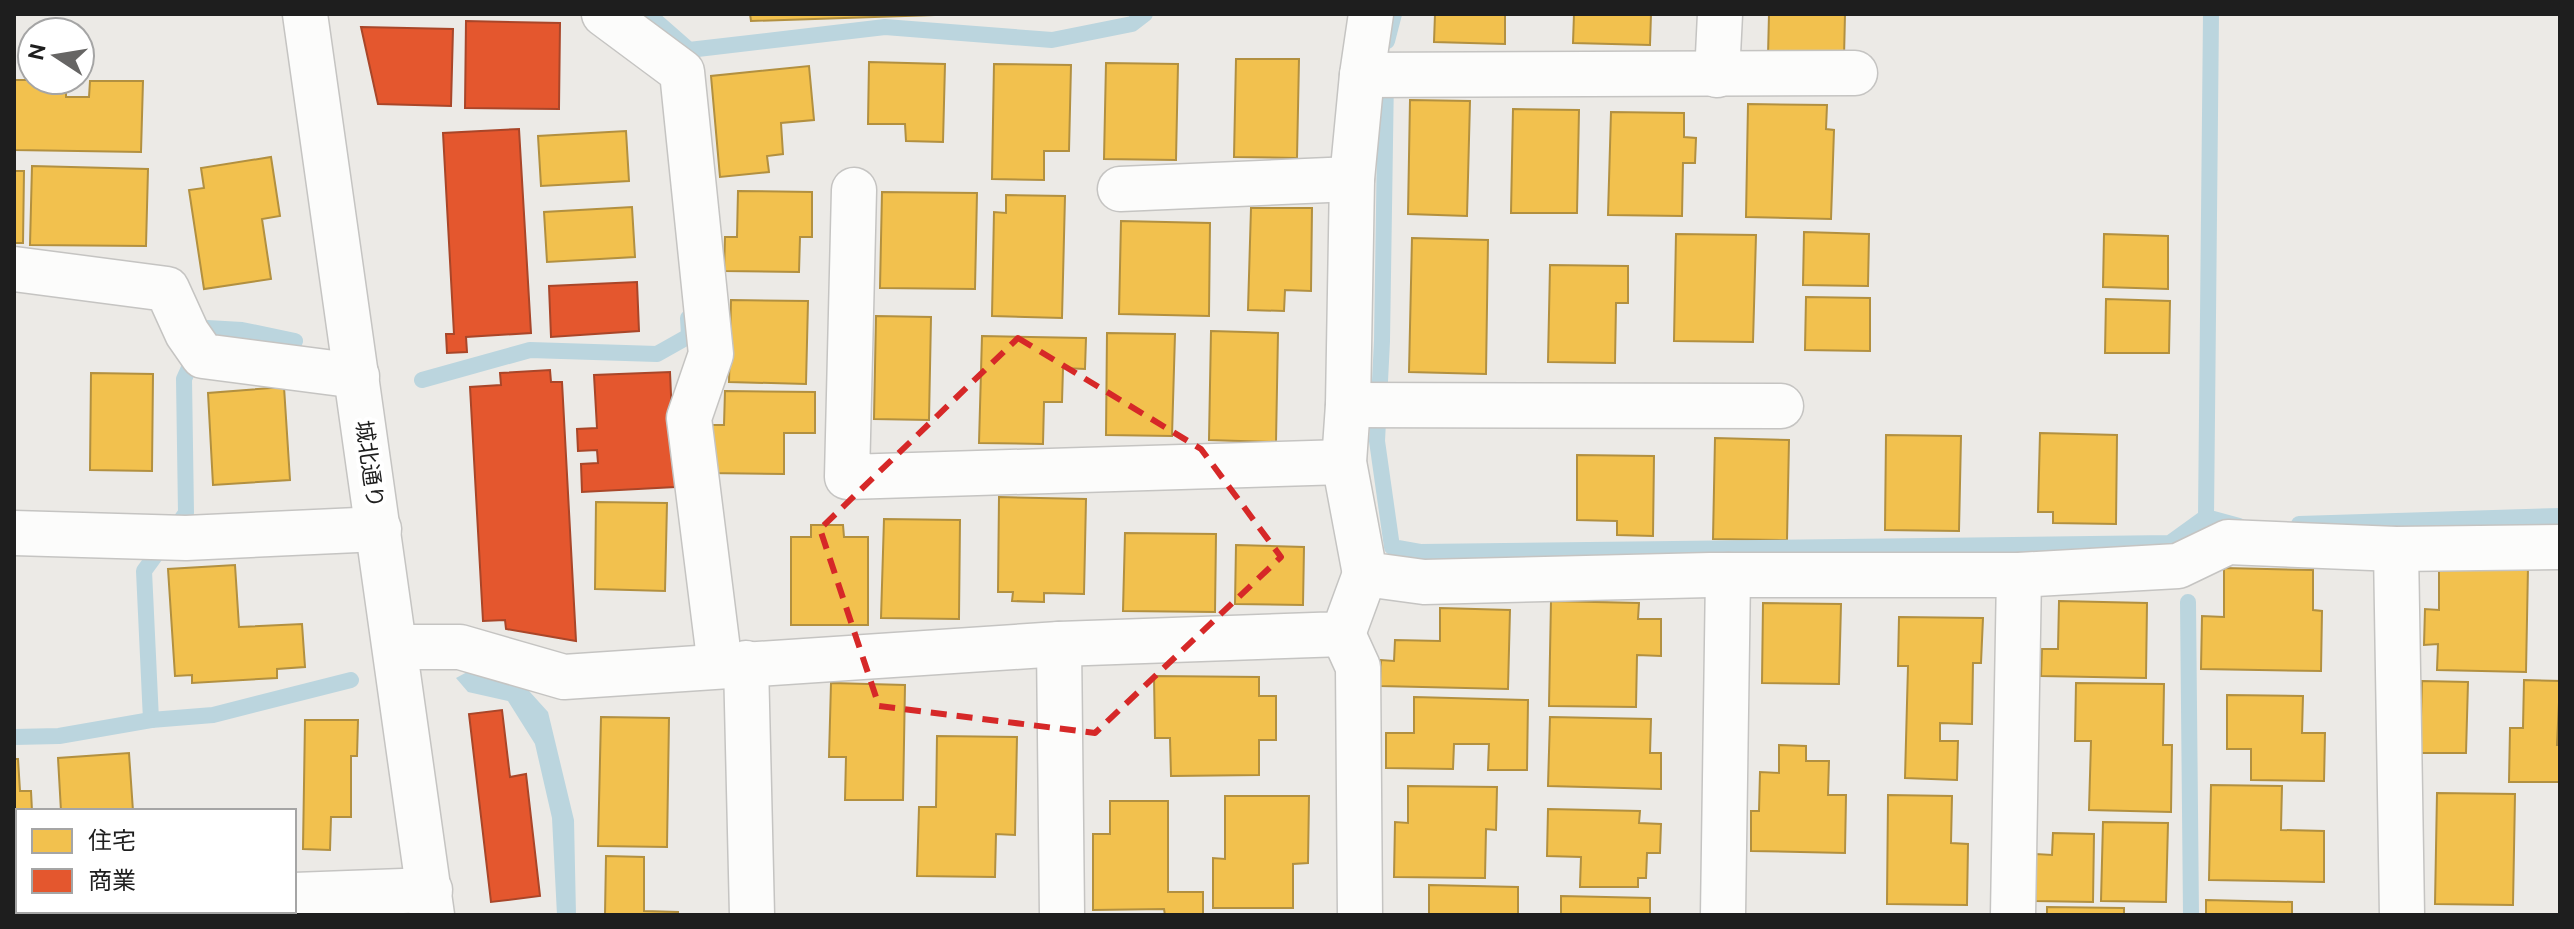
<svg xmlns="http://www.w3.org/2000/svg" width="2574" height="929" viewBox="0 0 2574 929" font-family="Ubuntu,'Noto Sans JP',sans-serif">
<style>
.water{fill:#bbd5de}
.homes{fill:#f2c14e;stroke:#b29040;stroke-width:2}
.shops{fill:#e4572e;stroke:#a94629;stroke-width:2}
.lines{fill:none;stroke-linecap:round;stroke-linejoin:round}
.stream{stroke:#bbd5de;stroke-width:16}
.minor-casing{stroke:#c5c4c2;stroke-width:47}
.tertiary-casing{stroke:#c5c4c2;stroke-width:47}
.minor{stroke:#fcfcfb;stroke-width:44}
.tertiary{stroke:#fcfcfb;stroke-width:44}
.marked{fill:none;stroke:#d62828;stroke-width:6;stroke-dasharray:16 10;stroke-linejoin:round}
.labels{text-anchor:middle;stroke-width:8;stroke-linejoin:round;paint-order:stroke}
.street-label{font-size:22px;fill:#1e1e1e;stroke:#fff}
</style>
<rect width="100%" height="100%" fill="#eceae6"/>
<path class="water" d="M469 671 520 681 548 712 574 820 576 915H557L552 818 535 744 508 701 468 692 456 678Z"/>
<g class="homes">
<path d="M750 14H934V15L751 21Z"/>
<path d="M1435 14H1505V44L1434 42Z"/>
<path d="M1574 14H1651L1650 45 1573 43Z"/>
<path d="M1769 14H1845L1844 57 1768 56Z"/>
<path d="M1236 59H1299L1297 158 1234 157Z"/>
<path d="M869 62 945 64 943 142 906 141 905 124H868Z"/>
<path d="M1106 63 1178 64 1176 160 1104 159Z"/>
<path d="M994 64 1071 65 1069 151H1044V180L992 179Z"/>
<path d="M809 66 814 120 781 123 783 154 767 156 769 172 720 177 711 76Z"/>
<path d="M14 80H66V97H89L90 81H143L141 152 14 150Z"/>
<path d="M1410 100 1470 101 1467 216 1408 214Z"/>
<path d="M1748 104 1827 105 1826 129 1834 130 1831 219 1746 217Z"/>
<path d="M1513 109 1579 110 1577 213H1511Z"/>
<path d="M1611 112 1684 113V137L1696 138 1695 163H1683L1682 216 1608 215Z"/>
<path d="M626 131 629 181 541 186 538 136Z"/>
<path d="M271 157 280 216 262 219 271 279 204 289 189 190 204 188 201 168Z"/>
<path d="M32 166 148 169 146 246 30 245Z"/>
<path d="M14 171H24L23 243H14Z"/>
<path d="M738 191 812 192V237H800L799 272 724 271 725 237H737Z"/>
<path d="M882 192 977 193 975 289 880 288Z"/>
<path d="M1006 195 1065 196 1062 318 992 316 994 212 1006 213Z"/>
<path d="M632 207 635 257 547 262 544 212Z"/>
<path d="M1251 208H1312L1311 291 1285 290 1284 311 1248 310Z"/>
<path d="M1121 221 1210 223 1209 316 1119 314Z"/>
<path d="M1804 232 1869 234 1868 286 1803 285Z"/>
<path d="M1676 234 1756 235 1753 342 1674 341Z"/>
<path d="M2104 234 2168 236V289L2103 287Z"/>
<path d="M1412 238 1488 240 1486 374 1409 372Z"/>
<path d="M1550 265 1628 266V303H1616L1615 363 1548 362Z"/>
<path d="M1806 297 1870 298V351L1805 350Z"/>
<path d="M2106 299 2170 301 2169 353H2105Z"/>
<path d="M731 300 808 301 806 384 729 382Z"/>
<path d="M876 316 931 317 929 420 874 419Z"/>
<path d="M1211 331 1278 333 1276 442 1209 440Z"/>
<path d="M1107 333 1175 334 1172 436 1106 435Z"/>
<path d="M982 336 1086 338 1085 369 1063 368 1062 402H1044L1043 444 979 443Z"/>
<path d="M91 373 153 374 152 471 90 470Z"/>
<path d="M284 387 290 480 213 485 208 393Z"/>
<path d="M725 391 815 392V433H784V474L707 473 708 425H724Z"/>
<path d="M2040 433 2117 435 2116 524 2053 523V512H2038Z"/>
<path d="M1886 435 1961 436 1959 531 1885 530Z"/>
<path d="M1715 438 1789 440 1787 540 1713 539Z"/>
<path d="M1577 455 1654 456 1653 536 1617 535V521L1577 520Z"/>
<path d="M999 497 1086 499 1084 594 1044 593V602L1012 601 1013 592H998Z"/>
<path d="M596 502 667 503 665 591 595 589Z"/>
<path d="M884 519 960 520 959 619 881 618Z"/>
<path d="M811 525H843L844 537H868V625H791V537H811Z"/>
<path d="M1125 533 1216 534 1215 612 1123 611Z"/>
<path d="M1236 545 1304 547 1303 605 1235 604Z"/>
<path d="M235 565 239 627 302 624 305 667 277 669V678L192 683V675L175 676 168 569Z"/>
<path d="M2439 566 2528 567 2526 672 2437 670 2438 644 2424 645 2425 609 2439 610Z"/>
<path d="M2224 568 2313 570V610L2322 611 2321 671 2201 669 2202 616 2224 617Z"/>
<path d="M1551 601 1639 603 1638 619H1661V656L1637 655 1636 707 1549 706Z"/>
<path d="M2059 601 2147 603 2146 678 2041 676 2042 649H2058Z"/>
<path d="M1763 603 1841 604 1839 684 1762 683Z"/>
<path d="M1440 608 1510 610 1508 689 1380 686 1381 660 1394 661 1395 640 1440 641Z"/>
<path d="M1899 617 1983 618 1981 663H1973L1972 724 1940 723V741H1958L1957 780 1905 778 1908 666H1898Z"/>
<path d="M1154 676 1259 677V696H1276V740H1259V775L1171 776 1170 738H1155Z"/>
<path d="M2524 680 2560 681 2557 745H2560V782H2509L2510 728H2523Z"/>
<path d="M2422 681 2468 682 2466 753H2420Z"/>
<path d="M831 683 905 685 903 800H845L846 757H829Z"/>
<path d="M2076 683 2164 684 2163 745H2172L2171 812 2089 810 2091 741H2075Z"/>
<path d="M2227 695 2303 696 2302 733H2325L2324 781 2251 780V749H2227Z"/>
<path d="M1414 697 1528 700 1527 770H1488L1489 744H1454L1453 769 1386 768V733H1414Z"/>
<path d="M601 717 669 718 667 847 598 846Z"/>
<path d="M1550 717 1651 719 1650 753H1661V789L1548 786Z"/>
<path d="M305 720H358L357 756H351V817H331L330 850 303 849Z"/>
<path d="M937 736 1017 737 1015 835 996 834 995 877 917 876 919 807H936Z"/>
<path d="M1779 745 1806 746V761H1829L1828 795H1846L1845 853 1751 851V811H1759L1760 772 1779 773Z"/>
<path d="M129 753 133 811H61L58 758Z"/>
<path d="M14 759H18L20 791H31L32 811H18V870H14Z"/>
<path d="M2211 785 2282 786 2281 830 2324 831V882L2209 880Z"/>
<path d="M1408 786 1497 787 1496 830 1486 829 1485 878 1394 877 1395 822 1408 823Z"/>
<path d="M2437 793 2515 794 2513 905 2435 904Z"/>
<path d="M1888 795 1952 796 1951 843 1968 844 1967 905 1887 904Z"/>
<path d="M1225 796H1309L1308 863 1293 864V908H1213V858L1225 859Z"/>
<path d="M1110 801H1168V892H1203V915H1165L1164 909 1093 910V834H1110Z"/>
<path d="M1548 809 1640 811 1639 823 1661 824 1660 853H1647L1646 878H1638V887H1580L1581 857 1547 856Z"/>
<path d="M2103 822 2168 823 2166 902 2101 901Z"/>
<path d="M2053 833 2094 834 2093 902 2035 901 2036 854 2052 855Z"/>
<path d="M606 856 644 857V911L678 912V915H605Z"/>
<path d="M1429 885 1518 887V915H1429Z"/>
<path d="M1561 896 1650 898V915H1561Z"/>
<path d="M2206 900 2292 902V915H2206Z"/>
<path d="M2047 907 2124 908V915H2047Z"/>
</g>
<g class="shops">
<path d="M466 21 560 23 559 109 465 108Z"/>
<path d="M361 27 453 29 451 106 378 104Z"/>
<path d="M519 129 531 333 466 337 467 352 447 353 446 334H454L443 133Z"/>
<path d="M637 282 639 331 551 337 549 286Z"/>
<path d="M550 370 551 382H562L576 641 506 629 505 620 483 621 470 387 501 385 500 373Z"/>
<path d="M670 372 675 487 582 492 581 464 598 463 597 450 578 451 577 429 597 428 594 375Z"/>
<path d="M502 710 510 777 526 774 540 896 491 902 469 714Z"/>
</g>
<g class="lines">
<g class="stream">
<path d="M648 14 689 50 885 27 1052 40 1132 24 1145 14"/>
<path d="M2211 14 2206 517 2239 526"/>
<path d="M1387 41 1394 14"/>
<path d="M1386 76 1382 341 1377 441 1392 547 1420 552 2170 543 2206 517"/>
<path d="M422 380 530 350 657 354 689 336 688 318"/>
<path d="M2299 524 2560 516"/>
<path d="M2188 602 2191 915"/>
<path d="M151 720 144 571 186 513 184 379 207 328 242 330 295 341"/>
<path d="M14 737 59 736 151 720 213 715 351 680"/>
</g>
<defs>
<g id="minor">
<path d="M604 14 682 72 711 354 689 418 720 666"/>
<path d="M1371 14 1362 75 1352 179 1348 405 1344 462 1365 574 1424 582 1710 575H2019L2178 566 2228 542 2396 549 2560 547"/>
<path d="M1362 75 1855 73"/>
<path d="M1717 75 1720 14"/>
<path d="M1120 189 1352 179"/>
<path d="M854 190 847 477 1344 462"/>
<path d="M14 269 167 289 187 333 203 356 357 376"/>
<path d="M1348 405 1781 406"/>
<path d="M14 533 186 538 379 529"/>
<path d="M2396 549 2402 915"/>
<path d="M1343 634 1358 667 1360 915"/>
<path d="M1059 644 1062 915"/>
<path d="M395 647H460L564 677 1059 644 1343 634 1365 574"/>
<path d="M746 663 752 915"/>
<path d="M294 895 430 890"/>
<path d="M14 905H18"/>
<path d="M1723 915 1728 575"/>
<path d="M2013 915 2019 575"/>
</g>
<path id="tertiary" d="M305 14 432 915"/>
</defs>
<use href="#minor" class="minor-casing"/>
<use href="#tertiary" class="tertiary-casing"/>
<use href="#minor" class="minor"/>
<use href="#tertiary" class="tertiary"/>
</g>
<path class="marked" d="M1018 338 1201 449 1281 557 1095 733 879 706 820 529Z"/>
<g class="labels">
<g class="street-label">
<text transform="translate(370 464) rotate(82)" y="8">城北通り</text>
</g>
</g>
<rect width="2574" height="929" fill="none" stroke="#1e1e1e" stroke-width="32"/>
<rect x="16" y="809" width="280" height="104" fill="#ffffff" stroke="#a5a5a5" stroke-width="2"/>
<rect x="32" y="829" width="40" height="24" fill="#f2c14e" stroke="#a5a5a5" stroke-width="2"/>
<text x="88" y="849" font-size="24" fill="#1e1e1e">住宅</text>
<rect x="32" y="869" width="40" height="24" fill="#e4572e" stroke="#a5a5a5" stroke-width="2"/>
<text x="88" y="889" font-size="24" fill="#1e1e1e">商業</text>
<g transform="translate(56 56) rotate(282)"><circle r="38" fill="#ffffff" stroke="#a5a5a5" stroke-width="2"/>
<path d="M0-6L14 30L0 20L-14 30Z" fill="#666564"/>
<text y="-12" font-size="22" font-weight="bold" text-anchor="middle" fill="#1e1e1e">N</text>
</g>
</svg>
